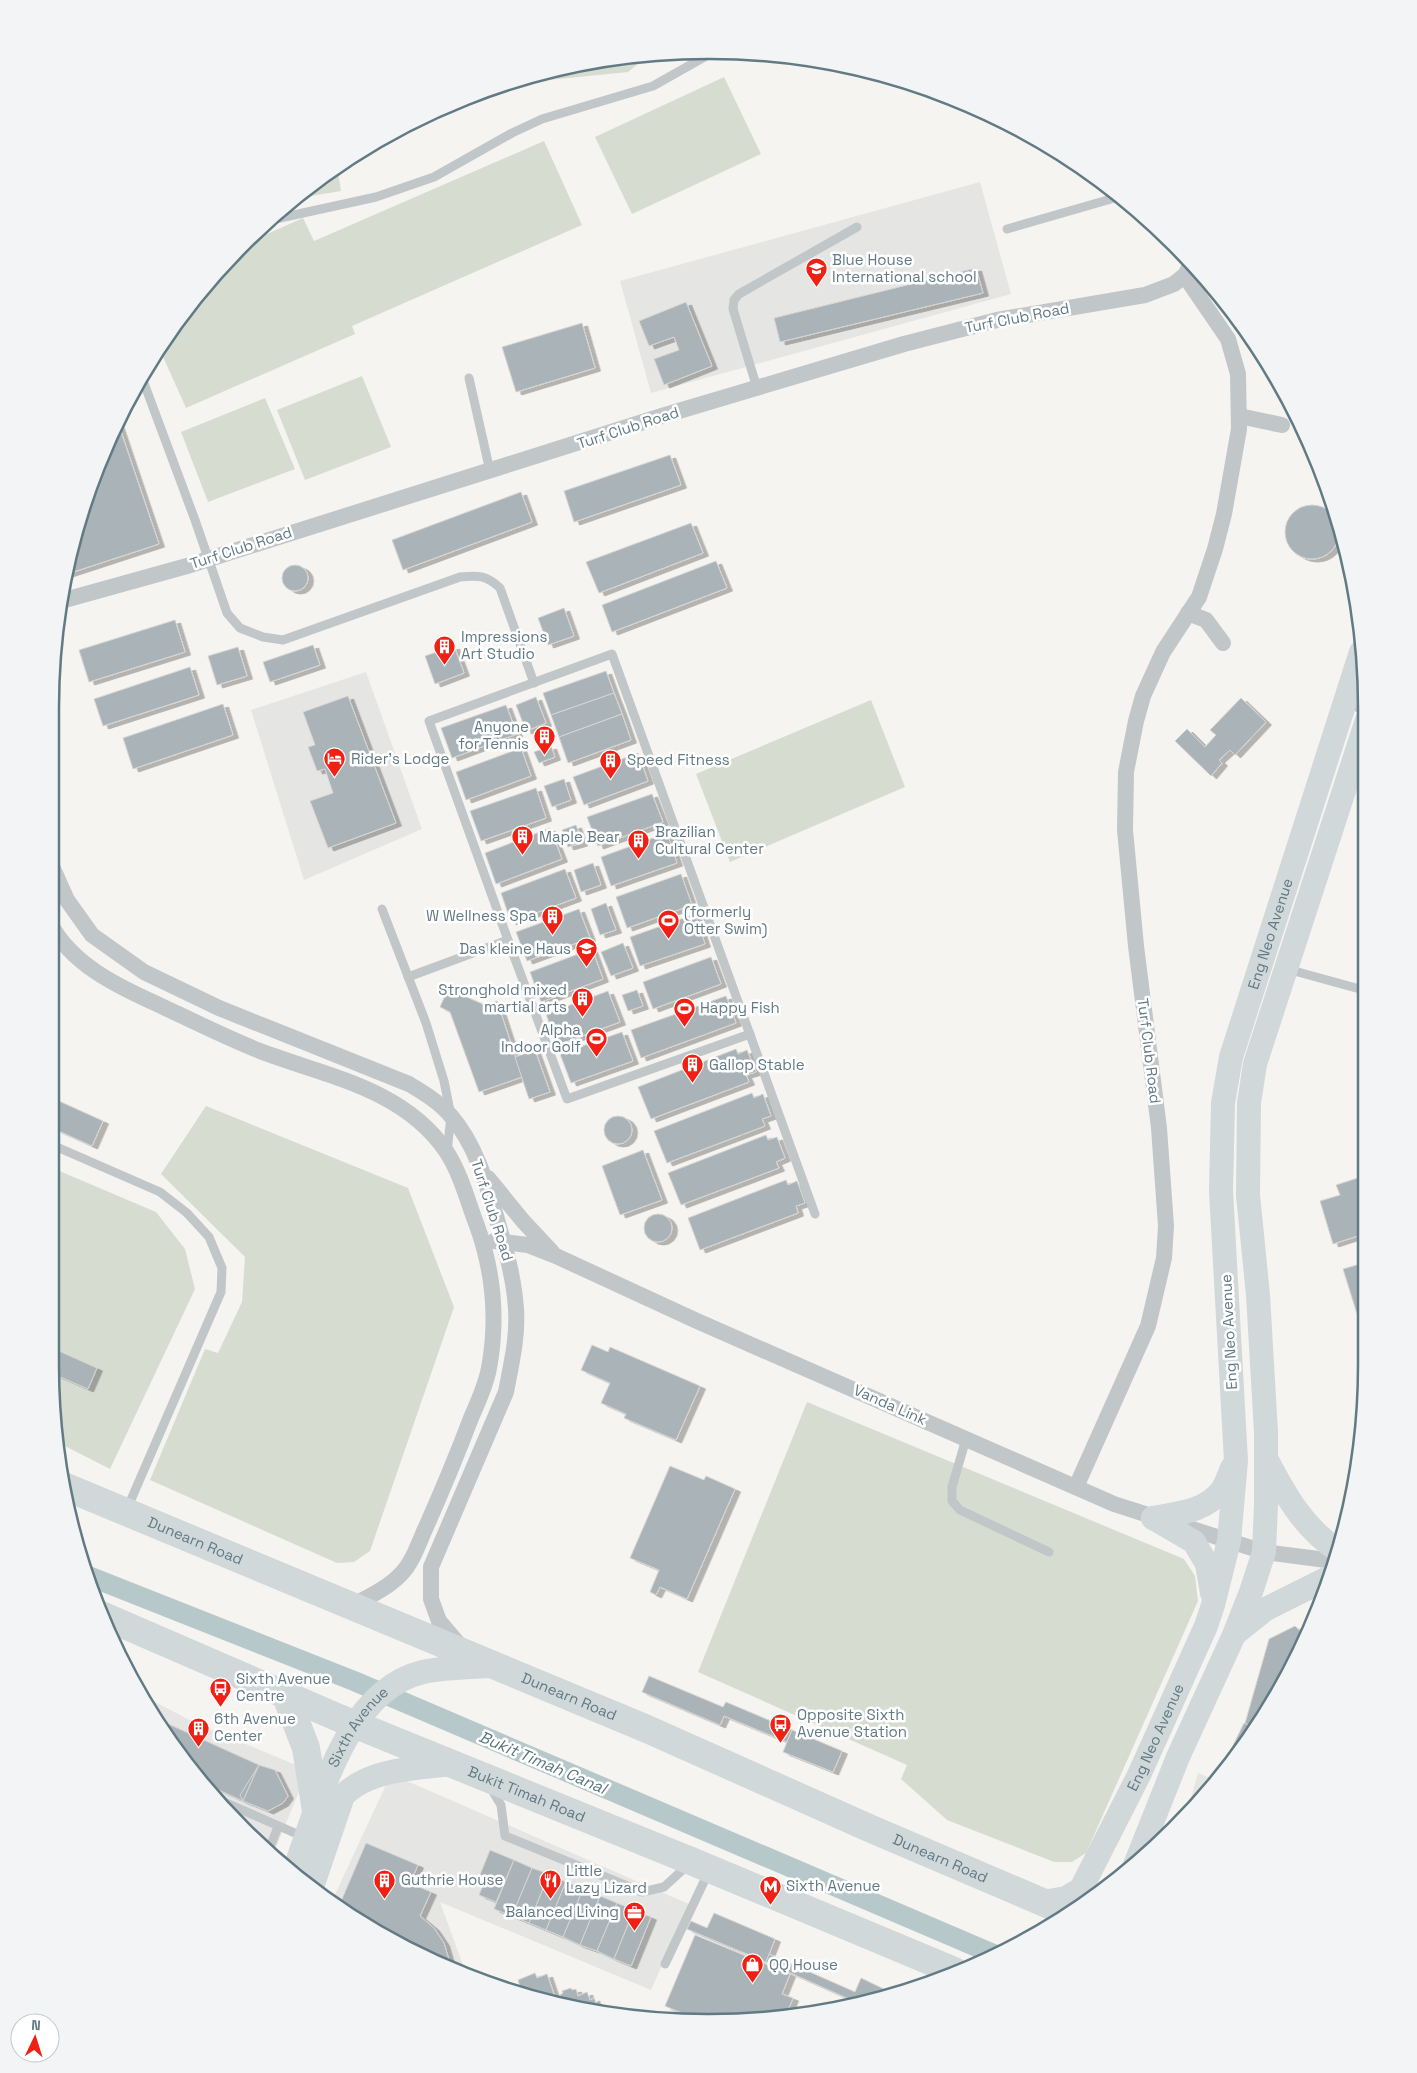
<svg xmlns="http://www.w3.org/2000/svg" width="1417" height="2073" viewBox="0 0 1417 2073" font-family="'Space Grotesk',sans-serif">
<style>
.built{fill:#e5e5e4}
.green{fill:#d7dcd1}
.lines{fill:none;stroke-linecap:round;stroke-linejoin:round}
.canal{stroke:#b7c8ca;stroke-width:20}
.building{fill:#aab4b8;stroke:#d6d5d3;filter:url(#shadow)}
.service{stroke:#c1c6c9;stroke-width:9}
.minor{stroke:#c1c6c9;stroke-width:16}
.secondary{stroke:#d0d8da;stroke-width:24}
.trunk{stroke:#d0d8da;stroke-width:28}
.labels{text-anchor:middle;stroke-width:5;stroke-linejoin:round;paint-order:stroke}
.poi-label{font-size:15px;fill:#617a84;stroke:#fff;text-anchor:start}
.street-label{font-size:15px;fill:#617a84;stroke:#fff}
.water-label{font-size:16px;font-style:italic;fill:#58777a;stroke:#fff}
.rim{fill:none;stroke:#617a84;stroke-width:2.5}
</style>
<defs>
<filter id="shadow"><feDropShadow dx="5.5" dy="3" stdDeviation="0" flood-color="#0004"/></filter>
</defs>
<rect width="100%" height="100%" fill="#f5f4f0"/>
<g class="built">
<path d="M980 182 1011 294 651 393 620 281Z"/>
<path d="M366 672 422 829 304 880 251 710Z"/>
<path d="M142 1695 195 1723 308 1770 272 1857 161 1730Z"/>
<path d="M1198 1773 1215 1780 1186 1816Z"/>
<path d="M391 1774 689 1904 651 1990 440 1902 467 1976 456 1973 379 1935 332 1901Z"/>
</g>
<g class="green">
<path d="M647 56 628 72 509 84 580 63Z"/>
<path d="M724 77 761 154 632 214 595 137Z"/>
<path d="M544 141 582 225 352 326 355 334 186 408 160 350 242 245 303 218 314 241Z"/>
<path d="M337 166 341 191 298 198Z"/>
<path d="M362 376 391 447 305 480 277 410Z"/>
<path d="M265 398 295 469 208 502 181 432Z"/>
<path d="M871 700 905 787 730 862 696 774Z"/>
<path d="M206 1106 408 1188 454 1307 370 1551 354 1562 337 1563 150 1480 205 1349 218 1353 242 1302 245 1257 161 1174Z"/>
<path d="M50 1167 156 1212 185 1249 195 1289 110 1469 61 1444 50 1364Z"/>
<path d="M807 1402 1184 1559 1195 1576 1198 1601 1086 1853 1072 1862H1054L947 1820 901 1779 907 1765 698 1672Z"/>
</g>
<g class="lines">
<path class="canal" d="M86 1575 354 1681 998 1956"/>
</g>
<g class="building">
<path d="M976 268 983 293 780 342 774 318Z"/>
<path d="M686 302 712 366 664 385 654 359 679 350 674 337 649 346 639 321Z"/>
<path d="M582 323 595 368 516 392 502 347Z"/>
<path d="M118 423 159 544 64 575 85 497Z"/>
<path d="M670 455 681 485 574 522 564 491Z"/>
<path d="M521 492 532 522 403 570 392 540Z"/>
<circle cx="1312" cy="532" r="27"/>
<path d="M691 523 703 553 599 593 586 562Z"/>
<path d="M716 561 727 588 612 632 602 605Z"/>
<circle cx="295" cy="578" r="13"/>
<path d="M564 608 574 636 548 645 538 618Z"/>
<path d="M175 620 185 652 89 682 79 650Z"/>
<path d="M313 645 320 665 270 682 263 662Z"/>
<path d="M454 646 464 673 435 684 425 656Z"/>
<path d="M238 647 247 676 217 685 208 656Z"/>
<path d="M190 667 199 695 103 726 94 699Z"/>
<path d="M606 671 614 693 551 715 543 693Z"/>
<path d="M614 693 622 714 559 737 551 715Z"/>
<path d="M348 696 396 823 328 848 310 801 333 793 325 769 317 771 308 747 315 745 303 712Z"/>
<path d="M536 697 546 723 526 731 516 705Z"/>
<path d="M1241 698 1266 722 1235 755 1230 750 1219 760 1222 763 1211 776 1175 741 1187 729 1205 747 1216 735 1210 730Z"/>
<path d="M223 704 233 735 133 769 123 738Z"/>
<path d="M506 705 517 734 452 758 441 728Z"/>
<path d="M622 714 631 740 568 763 559 737Z"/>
<path d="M551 746 555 757 539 763 534 752Z"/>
<path d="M521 748 531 776 466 800 456 772Z"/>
<path d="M638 753 648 781 584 805 573 777Z"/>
<path d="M564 779 571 800 552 807 544 786Z"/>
<path d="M536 788 546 818 481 841 470 811Z"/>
<path d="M652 794 663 822 598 846 587 817Z"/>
<path d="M576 825 582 843 568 847 562 830Z"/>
<path d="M550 828 562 859 496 884 485 853Z"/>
<path d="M667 833 677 863 611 886 601 857Z"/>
<path d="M593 863 601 885 581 892 574 870Z"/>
<path d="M565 869 576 898 511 922 501 893Z"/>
<path d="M681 874 692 905 627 928 616 897Z"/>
<path d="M606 903 616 930 600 935 591 909Z"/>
<path d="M579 909 590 938 527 961 516 932Z"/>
<path d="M695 914 705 944 640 966 630 937Z"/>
<path d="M623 943 633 968 611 976 601 952Z"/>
<path d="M592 949 603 979 541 1002 530 972Z"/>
<path d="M711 957 721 984 653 1009 643 982Z"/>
<path d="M448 989 485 1005 497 1001 522 1077 479 1092 450 1012 440 1007Z"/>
<path d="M637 990 643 1006 628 1011 622 995Z"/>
<path d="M608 991 620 1022 557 1045 546 1014Z"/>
<path d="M726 996 736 1023 641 1058 631 1030Z"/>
<path d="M622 1032 633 1061 571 1083 560 1054Z"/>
<path d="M736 1049 738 1054 747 1050 756 1072 746 1075 749 1082 651 1119 638 1087Z"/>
<path d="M535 1050 550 1092 529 1099 515 1057Z"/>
<path d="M752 1093 754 1098 763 1094 771 1116 762 1119 765 1126 667 1163 654 1131Z"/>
<path d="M50 1097 103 1121 92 1146 50 1127Z"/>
<path d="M1367 1102V1125L1359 1122Z"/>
<circle cx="618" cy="1130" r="14"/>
<path d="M766 1135 768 1140 777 1137 785 1158 776 1162 779 1168 681 1205 668 1173Z"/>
<path d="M643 1150 662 1200 620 1215 602 1166Z"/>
<path d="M1367 1175V1233L1333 1244 1320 1201 1340 1195 1336 1185Z"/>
<path d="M786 1180 788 1185 797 1181 805 1203 796 1206 798 1213 700 1250 688 1218Z"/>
<circle cx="658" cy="1228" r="14"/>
<path d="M1367 1262V1310L1357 1314 1343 1269Z"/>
<path d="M592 1345 608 1352 610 1347 700 1386 676 1440 624 1418 626 1414 601 1403 610 1383 581 1370Z"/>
<path d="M50 1347 97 1368 88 1389 51 1373Z"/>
<path d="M670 1466 704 1480 706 1476 735 1489 687 1599 660 1587 656 1595 650 1592 659 1570 630 1558Z"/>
<path d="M1295 1626 1306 1636 1256 1731 1236 1755 1269 1639Z"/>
<path d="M649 1676 723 1707 726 1702 792 1730 787 1742 724 1716 720 1725 642 1692Z"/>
<path d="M155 1718 259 1765 243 1801 210 1786 161 1730Z"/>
<path d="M1244 1723 1257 1729 1222 1771 1221 1770Z"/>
<path d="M792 1730 842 1751 833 1772 783 1752Z"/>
<path d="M259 1765 243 1801 240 1795Z"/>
<path d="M259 1765 275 1770 288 1796 283 1803 268 1811 243 1801Z"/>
<path d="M366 1843 418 1865 410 1883 431 1892 420 1916 434 1928 444 1943 449 1960 446 1968 379 1935 339 1906Z"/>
<path d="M490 1850 514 1860 496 1902 479 1895 483 1885 477 1882Z"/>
<path d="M514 1860 532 1868 512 1916 494 1909Z"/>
<path d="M532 1868 549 1874 529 1923 512 1916Z"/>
<path d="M549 1874 566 1882 546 1930 529 1923Z"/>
<path d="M566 1882 583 1889 563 1937 546 1930Z"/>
<path d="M583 1889 600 1896 580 1945 563 1937Z"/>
<path d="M600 1896 617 1903 597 1951 580 1945Z"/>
<path d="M617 1903 634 1910 614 1959 597 1951Z"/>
<path d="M634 1910 651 1917 631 1966 614 1959Z"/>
<path d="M714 1913 775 1939 766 1962 687 1929 691 1921 707 1928Z"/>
<path d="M695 1935 790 1974 782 1994 793 1998 786 2015 706 2023 665 2006Z"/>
<path d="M769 1954 855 1992 861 1978 890 1992 858 2003 766 1962Z"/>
<path d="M535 1973 537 1978 547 1974 556 2000 526 1991 525 1988 521 1990 518 1980Z"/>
<path d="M571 1988 572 1990 576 1989 578 1996 587 1992 590 2000 594 1998 599 2011 563 2001 560 1995 563 1993 562 1991Z"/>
</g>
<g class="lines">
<g class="service">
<path d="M271 220 376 197 434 177 512 133 542 119 653 86 715 51"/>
<path d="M1007 229 1118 197"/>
<path d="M141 375 195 520 227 613 240 628 263 637 283 640 460 577C478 575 486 575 500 588L534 683"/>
<path d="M469 378 490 471"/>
<path d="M757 388 733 309 734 300 739 294 857 227"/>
<path d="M382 909 426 1023 444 1081 451 1116 447 1152"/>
<path d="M508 940 567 1099 750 1034"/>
<path d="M1287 969 1367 991"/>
<path d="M408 977 508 940 429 721 612 654 815 1214"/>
<path d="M50 1144 160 1192 187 1213 209 1237 222 1268 221 1292 127 1509"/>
<path d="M966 1439 952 1487V1501L960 1510 1049 1552"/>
<path d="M490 1787 501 1805 505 1836 642 1892 664 1887 688 1865"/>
<path d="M224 1802 304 1837"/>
<path d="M268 1852 278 1827"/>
<path d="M665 1964 709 1871"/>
</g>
<g class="minor">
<path d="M1239 416 1282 425"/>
<path d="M61 601 187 566 662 416 904 344 997 320 1145 295 1174 284 1185 275 1191 264"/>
<path d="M1188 613 1206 620 1223 643"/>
<path d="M1346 698 1367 708"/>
<path d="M50 862 67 900 92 935 144 972 219 1008 409 1084C424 1093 439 1102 451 1116 475 1144 486 1181 496 1216 505 1247 514 1277 516 1309 518 1337 511 1365 506 1392L431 1567V1599L439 1621 461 1647"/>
<path d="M50 923C71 964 117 986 157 1004 191 1020 225 1037 260 1051 325 1076 403 1088 446 1151 460 1172 467 1199 476 1223 493 1269 498 1319 489 1368 486 1385 478 1402 471 1418 457 1455 442 1491 426 1527 419 1542 413 1562 401 1574 388 1588 368 1597 352 1606"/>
<path d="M488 1178 523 1221 552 1252"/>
<path d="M494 1241 528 1245 556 1256 697 1321 1114 1504 1264 1552 1334 1561"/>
<path d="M1076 1487 1148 1326 1164 1258 1166 1226 1159 1128 1136 946 1125 830 1126 772 1136 721 1143 696 1163 652 1199 597 1215 549 1224 514 1239 429 1238 374 1228 339 1189 282"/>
</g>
<g class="secondary">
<path d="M1268 1462C1286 1496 1304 1528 1337 1550"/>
<path d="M1153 1518 1194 1542 1207 1564 1212 1593"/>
<path d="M1153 1518C1178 1513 1205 1512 1222 1490 1226 1484 1229 1475 1232 1468"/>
<path d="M1236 1633 1266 1609 1328 1578"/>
<path d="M1135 1865 1178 1757 1234 1635 1251 1592 1264 1552 1266 1504V1432L1258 1295 1248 1195 1249 1103 1255 1064 1367 720"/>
<path id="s1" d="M293 1873C319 1807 343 1691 423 1672 445 1667 473 1668 496 1665"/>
<path d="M312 1887 343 1796C368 1769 418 1768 453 1764"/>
<path id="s2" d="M1043 1902 1066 1898 1081 1889 1139 1775 1206 1626 1213 1605 1229 1541 1236 1461 1221 1191 1223 1103 1231 1057 1361 652"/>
</g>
<g class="trunk">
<path id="s3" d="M66 1487 647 1729 869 1828 1068 1913"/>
<path id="s4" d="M99 1614 339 1718 691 1861 954 1971"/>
<path d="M286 1696 306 1748 316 1811"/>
</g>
</g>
<defs>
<symbol id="school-pin" viewBox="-11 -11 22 30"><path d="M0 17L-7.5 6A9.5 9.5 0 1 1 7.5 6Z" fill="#f02015" stroke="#fff"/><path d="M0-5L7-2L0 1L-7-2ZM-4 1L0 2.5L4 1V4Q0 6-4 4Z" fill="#fff"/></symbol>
<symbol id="building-pin" viewBox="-11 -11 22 30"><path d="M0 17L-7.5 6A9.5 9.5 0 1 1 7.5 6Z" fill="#f02015" stroke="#fff"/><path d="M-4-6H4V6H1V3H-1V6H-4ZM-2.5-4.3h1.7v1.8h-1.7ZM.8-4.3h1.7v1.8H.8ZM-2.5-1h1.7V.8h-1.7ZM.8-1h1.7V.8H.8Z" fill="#fff"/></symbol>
<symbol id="hotel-pin" viewBox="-11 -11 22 30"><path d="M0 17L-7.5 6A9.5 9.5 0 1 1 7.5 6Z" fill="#f02015" stroke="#fff"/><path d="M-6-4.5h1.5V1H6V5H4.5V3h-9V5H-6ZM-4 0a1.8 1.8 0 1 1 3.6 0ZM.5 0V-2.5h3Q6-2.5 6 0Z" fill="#fff"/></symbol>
<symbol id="stadium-pin" viewBox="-11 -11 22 30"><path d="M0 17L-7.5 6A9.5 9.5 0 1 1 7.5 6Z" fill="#f02015" stroke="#fff"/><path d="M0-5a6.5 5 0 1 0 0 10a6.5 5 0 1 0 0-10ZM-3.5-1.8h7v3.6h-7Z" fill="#fff"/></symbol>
<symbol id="bus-pin" viewBox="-11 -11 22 30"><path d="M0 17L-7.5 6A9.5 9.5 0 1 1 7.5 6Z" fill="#f02015" stroke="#fff"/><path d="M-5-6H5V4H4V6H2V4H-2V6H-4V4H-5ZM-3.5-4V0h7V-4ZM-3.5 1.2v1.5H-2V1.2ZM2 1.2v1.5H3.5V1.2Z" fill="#fff"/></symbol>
<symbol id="restaurant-pin" viewBox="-11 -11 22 30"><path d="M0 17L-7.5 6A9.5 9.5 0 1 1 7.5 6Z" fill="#f02015" stroke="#fff"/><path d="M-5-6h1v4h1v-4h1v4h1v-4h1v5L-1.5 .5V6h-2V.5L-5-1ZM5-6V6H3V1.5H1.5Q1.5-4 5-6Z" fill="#fff"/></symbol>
<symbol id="metro-pin" viewBox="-11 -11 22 30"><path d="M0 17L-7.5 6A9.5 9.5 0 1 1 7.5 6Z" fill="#f02015" stroke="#fff"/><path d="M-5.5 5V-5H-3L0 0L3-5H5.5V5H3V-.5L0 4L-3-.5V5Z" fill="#fff"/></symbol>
<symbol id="office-pin" viewBox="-11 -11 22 30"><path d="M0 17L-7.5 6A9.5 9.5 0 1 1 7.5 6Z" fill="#f02015" stroke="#fff"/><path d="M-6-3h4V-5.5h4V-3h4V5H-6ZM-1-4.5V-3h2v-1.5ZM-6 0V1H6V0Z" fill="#fff"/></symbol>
<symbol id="shop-pin" viewBox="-11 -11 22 30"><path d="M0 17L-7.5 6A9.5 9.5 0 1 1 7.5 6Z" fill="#f02015" stroke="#fff"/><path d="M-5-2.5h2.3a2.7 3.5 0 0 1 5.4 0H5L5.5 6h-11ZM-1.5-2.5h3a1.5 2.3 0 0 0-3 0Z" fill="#fff"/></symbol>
</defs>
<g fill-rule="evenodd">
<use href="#school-pin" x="804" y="256" width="25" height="34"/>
<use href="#building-pin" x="432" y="634" width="25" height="34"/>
<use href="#building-pin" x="532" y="724" width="25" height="34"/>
<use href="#hotel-pin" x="322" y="746" width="25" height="34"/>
<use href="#building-pin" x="598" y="748" width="25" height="34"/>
<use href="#building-pin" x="510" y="824" width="25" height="34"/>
<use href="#building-pin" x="626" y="828" width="25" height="34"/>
<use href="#building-pin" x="540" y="904" width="25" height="34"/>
<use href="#stadium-pin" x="656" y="908" width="25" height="34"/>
<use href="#school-pin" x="574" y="936" width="25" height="34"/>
<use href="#building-pin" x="570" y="986" width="25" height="34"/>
<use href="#stadium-pin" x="672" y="996" width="25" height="34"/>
<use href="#stadium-pin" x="584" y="1026" width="25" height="34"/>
<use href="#building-pin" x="680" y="1052" width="25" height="34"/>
<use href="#bus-pin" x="208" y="1676" width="25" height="34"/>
<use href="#bus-pin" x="768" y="1712" width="25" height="34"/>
<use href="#building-pin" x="186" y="1716" width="25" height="34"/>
<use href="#building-pin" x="372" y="1868" width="25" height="34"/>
<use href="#restaurant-pin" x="538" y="1868" width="25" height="34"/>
<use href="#metro-pin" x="758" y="1874" width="25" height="34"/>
<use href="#office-pin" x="622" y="1900" width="25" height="34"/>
<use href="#shop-pin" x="740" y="1952" width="25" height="34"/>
</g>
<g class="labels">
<g class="poi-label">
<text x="832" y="265">Blue House<tspan x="832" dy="17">International school</tspan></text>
<text x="461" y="642">Impressions<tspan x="461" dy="17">Art Studio</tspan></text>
<text x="529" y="732" text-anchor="end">Anyone<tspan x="529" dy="17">for Tennis</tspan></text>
<text x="351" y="764">Rider's Lodge</text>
<text x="627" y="765">Speed Fitness</text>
<text x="655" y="837">Brazilian<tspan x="655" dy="17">Cultural Center</tspan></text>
<text x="539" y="842">Maple Bear</text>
<text x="684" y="917">(formerly<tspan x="684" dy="17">Otter Swim)</tspan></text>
<text x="537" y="921" text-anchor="end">W Wellness Spa</text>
<text x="571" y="954" text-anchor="end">Das kleine Haus</text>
<text x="567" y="995" text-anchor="end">Stronghold mixed<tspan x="567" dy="17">martial arts</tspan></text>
<text x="700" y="1013">Happy Fish</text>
<text x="581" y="1035" text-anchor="end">Alpha<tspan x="581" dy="17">Indoor Golf</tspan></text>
<text x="709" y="1070">Gallop Stable</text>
<text x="236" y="1684">Sixth Avenue<tspan x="236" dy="17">Centre</tspan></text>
<text x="797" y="1720">Opposite Sixth<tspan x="797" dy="17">Avenue Station</tspan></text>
<text x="214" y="1724">6th Avenue<tspan x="214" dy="17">Center</tspan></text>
<text x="566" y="1876">Little<tspan x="566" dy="17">Lazy Lizard</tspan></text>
<text x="401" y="1885">Guthrie House</text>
<text x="786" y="1891">Sixth Avenue</text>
<text x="619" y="1917" text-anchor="end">Balanced Living</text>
<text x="769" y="1970">QQ House</text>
</g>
<g class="street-label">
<text transform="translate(1017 318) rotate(-11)" y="5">Turf Club Road</text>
<text transform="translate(628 428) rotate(-18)" y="5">Turf Club Road</text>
<text transform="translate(241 548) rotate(-18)" y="5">Turf Club Road</text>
<text dy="5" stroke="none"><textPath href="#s2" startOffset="1035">Eng Neo Avenue</textPath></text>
<text transform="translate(1149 1051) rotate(83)" y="5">Turf Club Road</text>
<text transform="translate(492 1210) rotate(72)" y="5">Turf Club Road</text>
<text transform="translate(1229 1332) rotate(-93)" y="5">Eng Neo Avenue</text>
<text transform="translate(890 1405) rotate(24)" y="5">Vanda Link</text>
<text dy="5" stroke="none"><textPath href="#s3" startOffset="140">Dunearn Road</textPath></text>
<text dy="5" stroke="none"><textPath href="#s3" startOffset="545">Dunearn Road</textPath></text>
<text dy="5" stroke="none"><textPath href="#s1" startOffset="161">Sixth Avenue</textPath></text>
<text dy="5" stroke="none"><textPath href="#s2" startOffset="210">Eng Neo Avenue</textPath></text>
<text dy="5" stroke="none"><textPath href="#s4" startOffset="464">Bukit Timah Road</textPath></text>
<text dy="5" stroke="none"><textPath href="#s3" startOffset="950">Dunearn Road</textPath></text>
</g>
<g class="water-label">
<text transform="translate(543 1762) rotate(23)" y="6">Bukit Timah Canal</text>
</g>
</g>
<path d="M0 0H1417V2073H0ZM708 59H709A649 649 0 0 1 1358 708V1365A649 649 0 0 1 709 2014H708A649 649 0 0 1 59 1365V708A649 649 0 0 1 708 59Z" fill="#f2f4f5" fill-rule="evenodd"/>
<path class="rim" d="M708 59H709A649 649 0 0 1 1358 708V1365A649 649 0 0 1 709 2014H708A649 649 0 0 1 59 1365V708A649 649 0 0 1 708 59Z"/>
<g transform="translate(35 2038) rotate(4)"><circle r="24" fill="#ffffff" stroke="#c0cace"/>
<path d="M0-4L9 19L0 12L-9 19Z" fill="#f02015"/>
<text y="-8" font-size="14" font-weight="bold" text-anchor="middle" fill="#617a84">N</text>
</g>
</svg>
